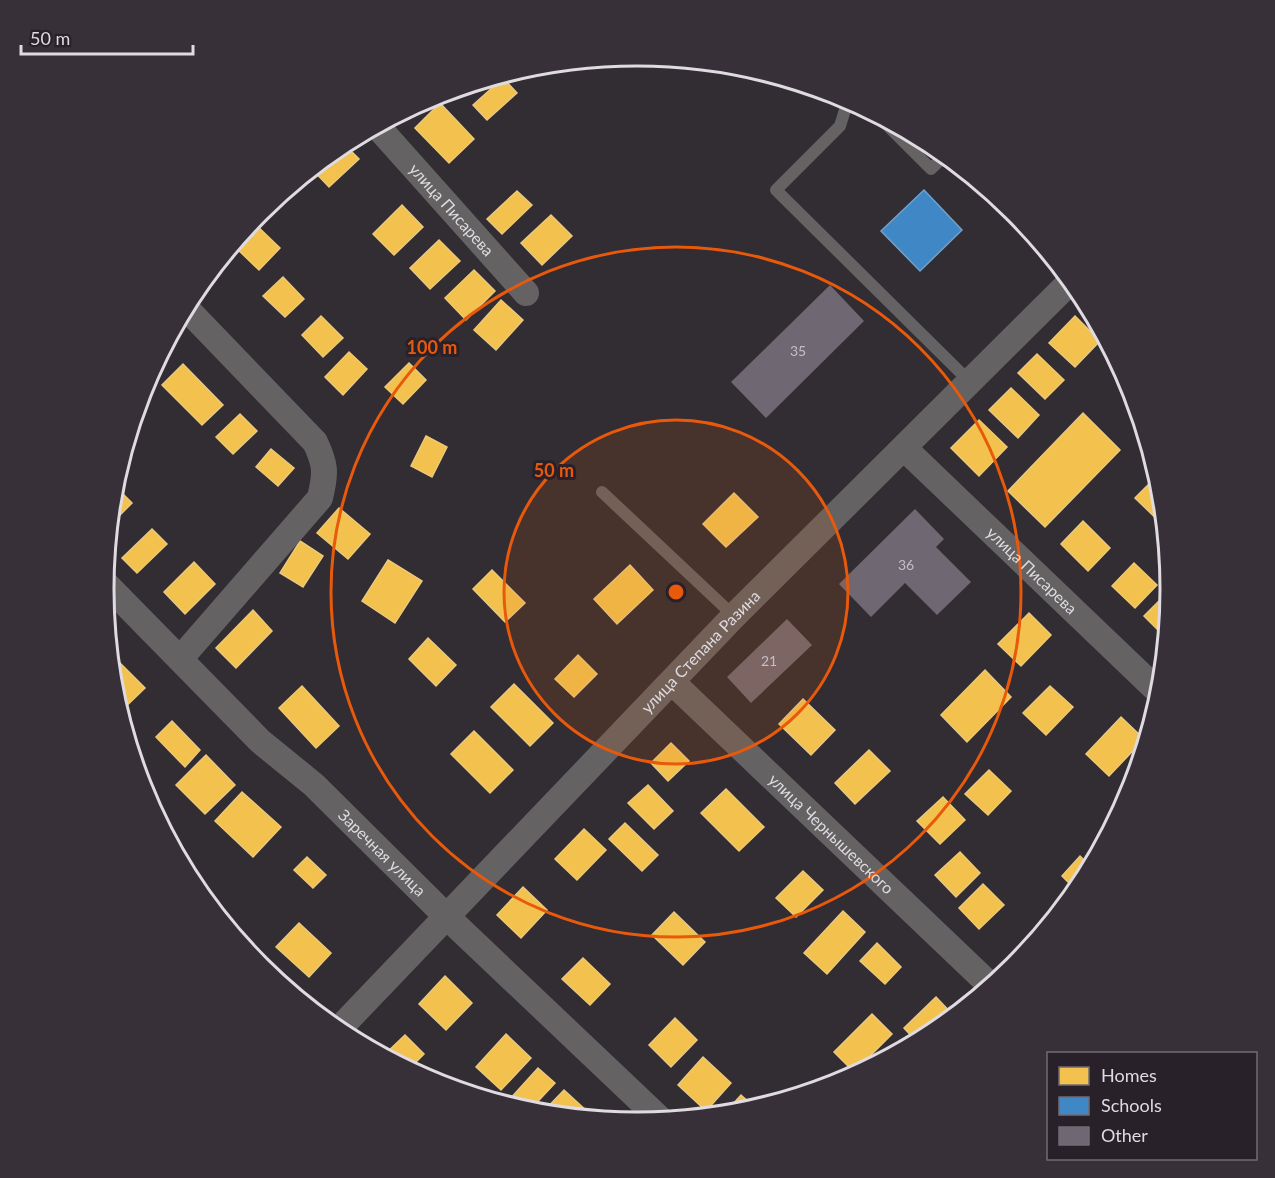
<svg xmlns="http://www.w3.org/2000/svg" width="1275" height="1178" viewBox="0 0 1275 1178" font-family="Lato,sans-serif">
<style>
.homes{fill:#f2c14e;stroke:#ecc97a;stroke-width:1.5}
.schools{fill:#3f88c5;stroke:#6fa1cd;stroke-width:1.5}
.building{fill:#6f6771}
.lines{fill:none;stroke-linecap:round;stroke-linejoin:round}
.lane{stroke:#646262;stroke-width:12}
.street{stroke:#646262;stroke-width:26}
.ring{fill:none;stroke:#e8590c;stroke-width:3}
.labels{text-anchor:middle;stroke-width:6;stroke-linejoin:round;paint-order:stroke}
.number-label{font-size:14px;fill:#c3bec5}
.street-label{font-size:16px;fill:#dfdbe1;stroke:#28212a}
.rim{fill:none;stroke:#dfdbe1;stroke-width:3}
.centre{fill:#e8590c;stroke:#28212a;stroke-width:3}
.ring-label{font-size:18px;text-anchor:middle;font-weight:bold;fill:#e8590c;stroke:#28212a;stroke-width:6;stroke-linejoin:round;paint-order:stroke}
</style>
<rect width="100%" height="100%" fill="#312d32"/>
<g class="homes">
<path d="M503 78 517 93 487 120 473 105Z"/>
<path d="M440 103 474 139 449 163 415 128Z"/>
<path d="M344 144 359 159 329 187 312 169Z"/>
<path d="M517 191 532 205 502 234 487 219Z"/>
<path d="M402 205 423 227 394 255 373 234Z"/>
<path d="M551 215 572 236 542 265 521 243Z"/>
<path d="M254 223 280 248 259 270 233 245Z"/>
<path d="M439 240 460 261 430 289 410 268Z"/>
<path d="M474 270 495 291 466 320 445 298Z"/>
<path d="M283 277 304 299 285 317 263 296Z"/>
<path d="M501 300 523 320 496 350 474 330Z"/>
<path d="M321 316 343 338 323 357 302 335Z"/>
<path d="M1075 316 1100 341 1075 367 1049 343Z"/>
<path d="M349 352 367 369 343 395 325 377Z"/>
<path d="M1037 354 1064 380 1045 399 1018 373Z"/>
<path d="M409 363 426 380 403 404 385 387Z"/>
<path d="M183 364 223 405 202 425 162 385Z"/>
<path d="M1011 388 1039 415 1018 438 989 410Z"/>
<path d="M1083 413 1120 450 1045 527 1008 491Z"/>
<path d="M240 414 257 431 233 454 216 437Z"/>
<path d="M979 420 1007 447 979 476 951 448Z"/>
<path d="M426 436 447 447 432 477 411 466Z"/>
<path d="M271 449 294 468 278 486 256 467Z"/>
<path d="M1158 475 1161 485 1165 527 1135 498Z"/>
<path d="M114 485 132 503 110 525Z"/>
<path d="M734 493 758 517 726 547 703 524Z"/>
<path d="M339 508 370 534 348 559 317 533Z"/>
<path d="M1083 521 1110 548 1088 571 1061 544Z"/>
<path d="M152 529 167 544 137 573 122 558Z"/>
<path d="M300 541 323 556 303 587 280 573Z"/>
<path d="M388 560 422 581 395 623 362 601Z"/>
<path d="M194 562 215 584 185 614 164 592Z"/>
<path d="M1134 563 1157 585 1135 608 1112 586Z"/>
<path d="M630 565 653 590 617 624 594 599Z"/>
<path d="M492 570 525 603 505 622 473 589Z"/>
<path d="M1167 593 1170 596 1167 625 1160 632 1144 616Z"/>
<path d="M253 610 272 631 236 668 216 648Z"/>
<path d="M1029 613 1051 635 1021 666 998 644Z"/>
<path d="M428 638 456 665 436 686 409 659Z"/>
<path d="M578 655 597 674 574 697 555 679Z"/>
<path d="M116 659 145 688 120 712 114 693 111 664Z"/>
<path d="M985 670 1011 697 967 742 941 715Z"/>
<path d="M514 684 553 723 530 746 491 707Z"/>
<path d="M302 686 339 726 316 748 279 708Z"/>
<path d="M1050 686 1073 707 1046 735 1023 713Z"/>
<path d="M803 699 835 730 811 755 779 724Z"/>
<path d="M1121 717 1144 739 1109 776 1086 754Z"/>
<path d="M172 721 200 750 185 767 156 737Z"/>
<path d="M474 731 513 770 490 793 451 754Z"/>
<path d="M671 743 689 761 668 781 651 763Z"/>
<path d="M869 750 890 771 855 804 835 783Z"/>
<path d="M206 755 235 785 205 814 176 785Z"/>
<path d="M989 770 1011 791 988 815 965 794Z"/>
<path d="M648 785 673 811 654 829 628 803Z"/>
<path d="M726 789 764 827 739 851 701 813Z"/>
<path d="M242 792 281 827 253 857 215 821Z"/>
<path d="M943 797 965 820 940 844 917 821Z"/>
<path d="M625 823 658 855 642 871 609 839Z"/>
<path d="M584 829 606 850 577 880 555 859Z"/>
<path d="M960 852 980 873 956 897 935 875Z"/>
<path d="M1080 856 1091 867 1077 891 1062 876Z"/>
<path d="M307 857 326 875 313 888 294 870Z"/>
<path d="M803 871 823 890 796 917 776 898Z"/>
<path d="M983 884 1004 905 979 929 959 908Z"/>
<path d="M523 887 547 910 521 938 497 915Z"/>
<path d="M843 911 865 932 827 974 804 953Z"/>
<path d="M674 912 705 942 683 965 652 935Z"/>
<path d="M299 923 331 953 309 977 276 947Z"/>
<path d="M1041 930 1043 932 1018 963 1013 957Z"/>
<path d="M877 943 901 967 885 984 860 961Z"/>
<path d="M583 958 610 984 590 1005 562 979Z"/>
<path d="M445 976 472 1003 446 1030 419 1004Z"/>
<path d="M936 997 954 1016 934 1033 917 1042 904 1028Z"/>
<path d="M872 1014 892 1034 854 1072 834 1052Z"/>
<path d="M675 1018 697 1040 671 1067 649 1045Z"/>
<path d="M506 1034 531 1058 501 1090 476 1067Z"/>
<path d="M405 1035 424 1054 409 1069 384 1055Z"/>
<path d="M703 1057 731 1083 706 1111 678 1085Z"/>
<path d="M538 1068 555 1083 529 1111 514 1107 508 1101Z"/>
<path d="M564 1090 589 1113 585 1117 542 1113Z"/>
<path d="M741 1095 755 1108 741 1112 724 1114Z"/>
</g>
<path class="schools" d="M924 190 962 230 920 271 881 231Z"/>
<g class="building">
<path d="M830 285 864 321 766 418 731 382Z"/>
<path d="M915 509 944 539 936 547 971 582 937 615 905 583 871 617 839 584Z"/>
<path d="M787 619 812 645 751 703 727 677Z"/>
</g>
<g class="lines">
<g class="lane">
<path d="M848 100 840 126 776 190 969 381"/>
<path d="M877 115 931 169 945 155"/>
<path d="M602 492 734 616"/>
</g>
<g class="street">
<path id="s1" d="M377 126 526 293"/>
<path id="s2" d="M904 448 1161 694"/>
<path id="s3" d="M105 583 260 741 314 785 447 917 661 1120"/>
<path d="M180 659 320 498C326 473 326 465 315 442L186 308"/>
<path id="s4" d="M672 682 991 986"/>
<path id="s5" d="M338 1030 734 616 1071 281"/>
</g>
</g>
<circle cx="676" cy="592" r="172" fill="#e8590c" fill-opacity=".12"/>
<g class="ring">
<circle cx="676" cy="592" r="172"/>
<circle cx="676" cy="592" r="345"/>
</g>
<g class="labels">
<g class="number-label">
<text x="798" y="356">35</text>
<text x="906" y="570">36</text>
<text x="769" y="666">21</text>
</g>
<g class="street-label">
<text dy="6" stroke="none"><textPath href="#s1" startOffset="112">улица Писарева</textPath></text>
<text dy="6" stroke="none"><textPath href="#s2" startOffset="177">улица Писарева</textPath></text>
<text dy="6" stroke="none"><textPath href="#s5" startOffset="524">улица Степана Разина</textPath></text>
<text dy="6" stroke="none"><textPath href="#s4" startOffset="220">улица Чернышевского</textPath></text>
<text dy="6" stroke="none"><textPath href="#s3" startOffset="387">Заречная улица</textPath></text>
</g>
</g>
<path d="M0 0H1275V1178H0ZM114 589a523 523 0 1 1 1046 0a523 523 0 1 1-1046 0Z" fill="#373039" fill-rule="evenodd"/>
<path class="rim" d="M114 589a523 523 0 1 1 1046 0a523 523 0 1 1-1046 0Z"/>
<circle cx="676" cy="592" r="9" class="centre"/>
<g class="ring-label">
<text x="432" y="354">100 m</text>
<text x="554" y="477">50 m</text>
</g>
<rect x="1047" y="1052" width="210" height="108" fill="#28212a" stroke="#716b73" stroke-width="1.5"/>
<rect x="1059" y="1067" width="30" height="18" fill="#f2c14e" stroke="#716b73" stroke-width="1.5"/>
<text x="1101" y="1082" font-size="18" fill="#dfdbe1">Homes</text>
<rect x="1059" y="1097" width="30" height="18" fill="#3f88c5" stroke="#716b73" stroke-width="1.5"/>
<text x="1101" y="1112" font-size="18" fill="#dfdbe1">Schools</text>
<rect x="1059" y="1127" width="30" height="18" fill="#6f6771" stroke="#716b73" stroke-width="1.5"/>
<text x="1101" y="1142" font-size="18" fill="#dfdbe1">Other</text>
<path d="M21 45v9h172v-9" fill="none" stroke="#dfdbe1" stroke-width="3"/>
<text x="30" y="45" font-size="18" fill="#dfdbe1" stroke="#28212a" stroke-width="4.5" paint-order="stroke">50 m</text>
</svg>
